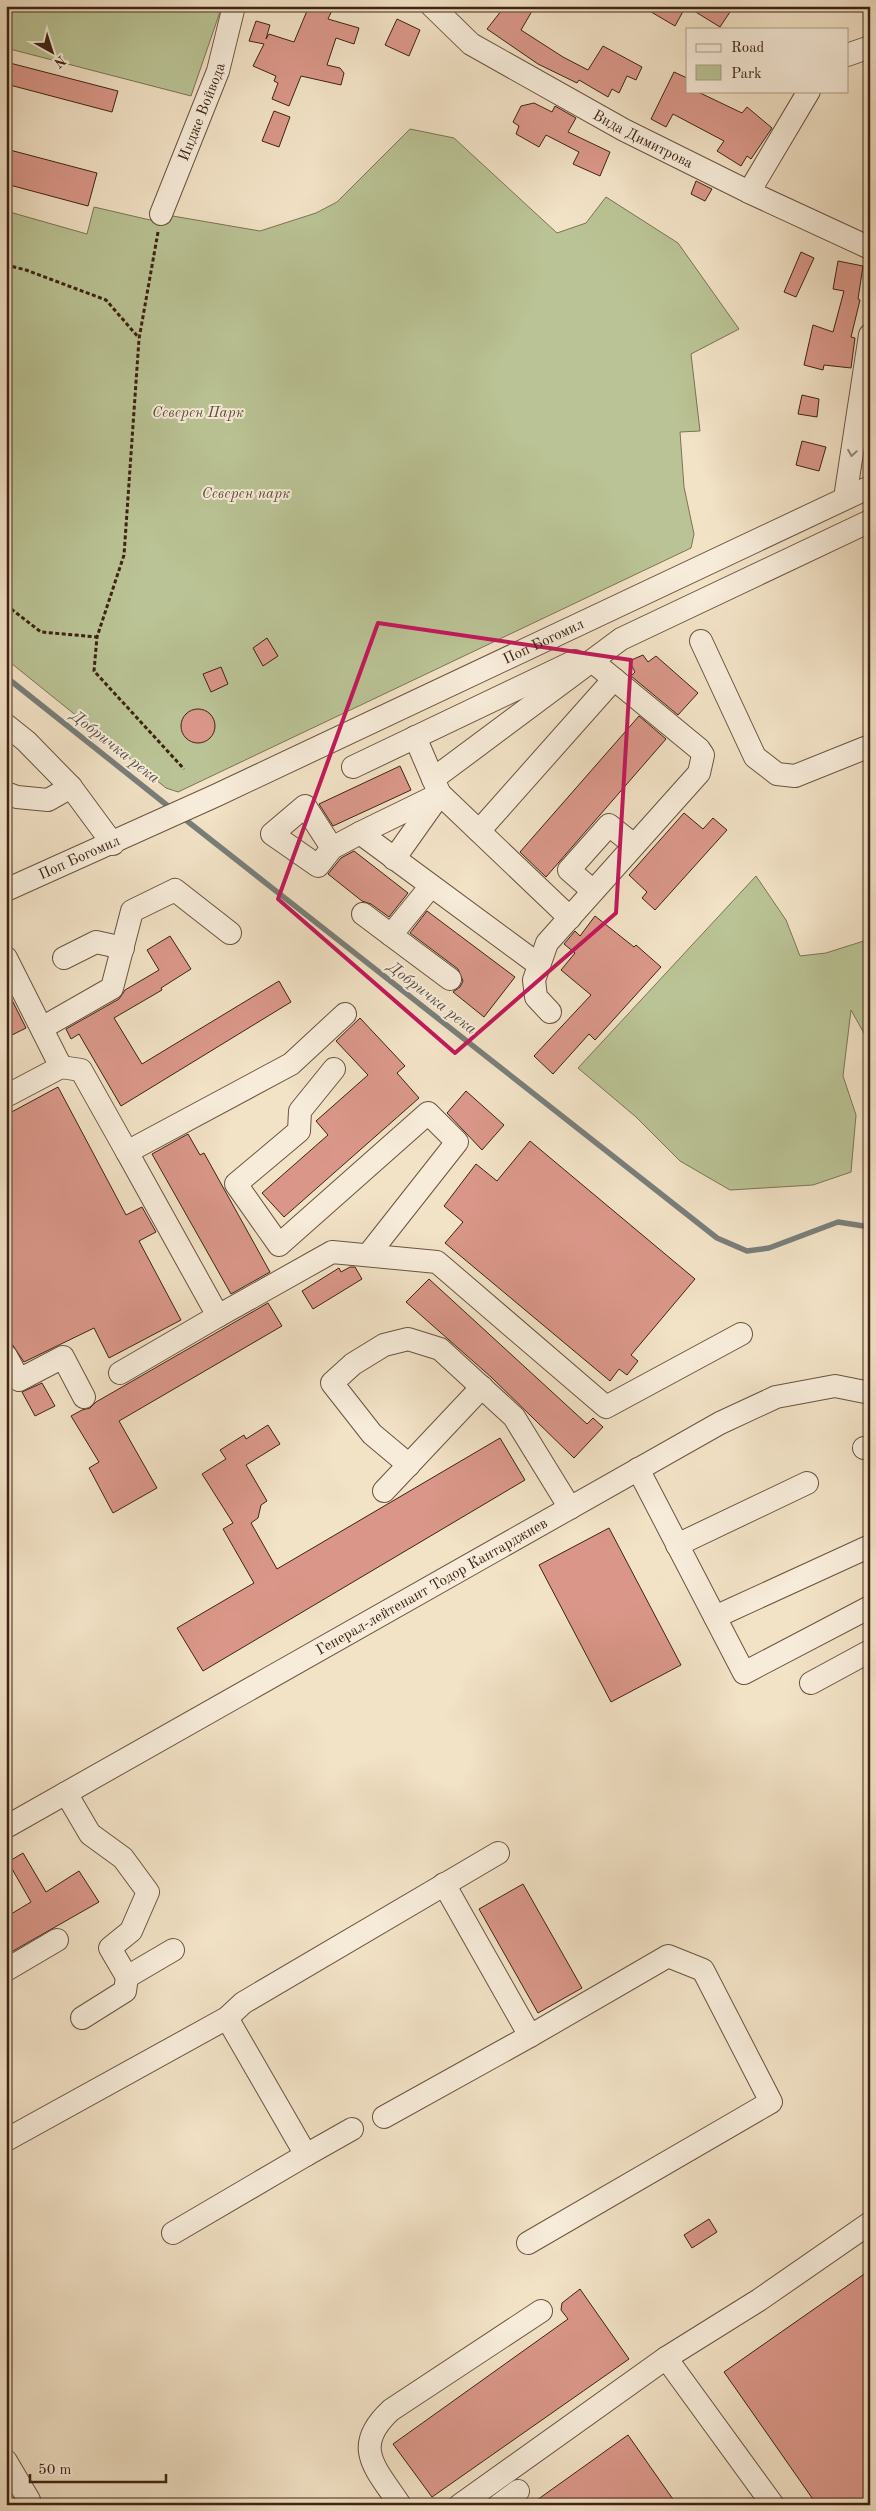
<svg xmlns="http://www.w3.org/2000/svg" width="876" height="2511" viewBox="0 0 876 2511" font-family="'Old Standard TT',serif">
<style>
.green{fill:#bac395;stroke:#7c7354}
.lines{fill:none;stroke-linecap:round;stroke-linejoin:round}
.stream{stroke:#797e7a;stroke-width:5.5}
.building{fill:#da9789;stroke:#3e2313}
.minor-casing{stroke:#6b5340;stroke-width:24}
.path{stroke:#3e2313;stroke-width:3;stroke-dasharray:4 2.5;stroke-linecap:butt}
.minor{stroke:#f7ecda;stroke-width:22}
.oneway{stroke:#9a8876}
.marked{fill:none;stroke:#c2185b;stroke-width:4;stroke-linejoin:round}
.labels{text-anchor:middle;stroke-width:4;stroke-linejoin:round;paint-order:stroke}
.street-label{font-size:15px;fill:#3e2313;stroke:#f7ecda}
.park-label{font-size:15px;font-style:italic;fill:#5d4b34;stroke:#f7ecda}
.water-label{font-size:16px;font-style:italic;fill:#5b5147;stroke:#f7ecda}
</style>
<rect width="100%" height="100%" fill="#f2e2c6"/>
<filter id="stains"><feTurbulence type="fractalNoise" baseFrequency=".004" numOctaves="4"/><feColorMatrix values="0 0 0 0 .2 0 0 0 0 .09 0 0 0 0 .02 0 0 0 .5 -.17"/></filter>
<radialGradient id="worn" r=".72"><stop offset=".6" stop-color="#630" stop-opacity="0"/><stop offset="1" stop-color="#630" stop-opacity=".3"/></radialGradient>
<g class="green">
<path d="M6 6H222L191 96 6 48Z"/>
<path d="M410 129 454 138 557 233 586 223 606 197 678 243 739 329 691 354 700 431 680 432 684 487 694 534 691 548 178 792 166 788 6 659V211L87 234 94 207 150 220 161 214 260 231 316 213 337 202Z"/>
<path d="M756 876 786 920 800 956 826 953 870 939V1044L851 1010 843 1076 856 1115 851 1172 813 1185 730 1190 680 1161 636 1117 578 1068Z"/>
</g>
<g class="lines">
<g class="stream">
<path d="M6 677 173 810"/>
<path d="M182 817 717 1238 747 1251 769 1248 838 1222 870 1227"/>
</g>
</g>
<g class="building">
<path d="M309 6H334L328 19 359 28 354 44 336 38 327 65 340 68 344 73 341 85 301 76 289 106 272 99 278 83 274 81 276 76 253 66 264 44 249 41 256 21 270 25 266 39 269 34 294 42Z"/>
<path d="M505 6H535L521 30 563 57 588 70 603 46 642 67 636 80 627 76 619 93 612 89 608 97 579 80 577 83 538 64 487 29Z"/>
<path d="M641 6H734L720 27 686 6 675 26Z"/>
<path d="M397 19 420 30 409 56 385 45Z"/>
<path d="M6 62 118 91 112 112 6 84Z"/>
<path d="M674 72 687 78V91H696L742 113 747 107 772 128 751 159 747 156 741 166 717 151 724 141 673 114 666 127 651 119Z"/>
<path d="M534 103 552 112 555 106 576 118 568 132 610 152 600 176 573 164 579 152 546 135 539 147 516 134 519 126 513 122 521 106Z"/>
<path d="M274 111 290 117 279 147 262 141Z"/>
<path d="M6 149 97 173 88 206 6 184Z"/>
<path d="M696 181 712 189 705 201 691 194Z"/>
<path d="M801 252 814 258 796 297 784 292Z"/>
<path d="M838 261 863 266 858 299 860 300 851 337 855 338 851 368 824 365 823 370 804 365 813 325 833 332 844 291 833 289Z"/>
<path d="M802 395 819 399 817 417 798 414Z"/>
<path d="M802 441 826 447 819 471 796 465Z"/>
<path d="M267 638 278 656 263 666 253 648Z"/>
<path d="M643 655 648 662 656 656 698 693 678 715 631 676 635 672 629 661Z"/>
<path d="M221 667 228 684 211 692 203 674Z"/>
<circle cx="198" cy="726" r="17"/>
<path d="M639 716 666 739 546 877 520 852Z"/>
<path d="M400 766 411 790 333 826 319 804Z"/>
<path d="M684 813 703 829 713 818 727 830 655 910 642 898 647 892 629 875Z"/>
<path d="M354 851 408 893 389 917 371 904 362 901 328 874 341 858Z"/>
<path d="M427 911 515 977 484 1017 453 992 460 987 463 981 458 969 410 933Z"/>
<path d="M595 916 634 947 636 945 661 967 595 1040 589 1034 553 1074 534 1056 591 995 561 970 575 953 564 944 575 931 580 936Z"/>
<path d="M170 936 191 969 161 988 162 990 114 1018 142 1064 279 981 291 1002 121 1106 79 1034 71 1039 66 1029 119 999 125 990 159 970 147 950Z"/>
<path d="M6 988 26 1028 6 1038Z"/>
<path d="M360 1018 405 1066 397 1073 419 1098 284 1217 262 1193 328 1135 316 1121 368 1075 336 1041Z"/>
<path d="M58 1087 126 1215 142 1207 156 1232 139 1241 181 1320 109 1358 94 1328 24 1362 6 1335V1115Z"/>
<path d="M466 1091 504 1125 482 1150 447 1113Z"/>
<path d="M188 1134 200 1155 204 1153 270 1272 231 1294 152 1154Z"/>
<path d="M530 1141 695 1279 631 1355 638 1361 627 1375 619 1369 610 1381 445 1243 463 1222 444 1206 476 1164 497 1181Z"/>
<path d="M350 1267H355L362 1279 313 1309 302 1291 339 1268 341 1272Z"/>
<path d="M429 1279 587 1424 593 1418 603 1427 574 1458 491 1377 406 1302Z"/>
<path d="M268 1303 282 1326 119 1421 157 1488 113 1513 89 1468 99 1462 71 1416 82 1410 90 1408 96 1402Z"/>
<path d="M42 1383 55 1406 35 1416 22 1392Z"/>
<path d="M268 1425 280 1444 246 1465 267 1501 261 1505 258 1518 251 1523 277 1569 500 1438 525 1480 203 1671 177 1628 254 1583 223 1529 233 1523 202 1474 226 1459 220 1450 244 1435 246 1439Z"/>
<path d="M609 1528 681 1665 611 1702 539 1565Z"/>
<path d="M23 1853 46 1892 79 1871 99 1902 6 1955V1917L31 1902 8 1862Z"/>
<path d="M523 1884 582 1988 538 2013 479 1909Z"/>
<path d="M709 2219 717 2232 692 2248 684 2235Z"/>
<path d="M870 2270V2505H817L724 2372Z"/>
<path d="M580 2289 629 2359 432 2497 393 2444 568 2319 561 2310 562 2303Z"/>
<path d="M628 2435 677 2505H530Z"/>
</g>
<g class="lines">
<defs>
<g id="minor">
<path id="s1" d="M432 6 471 44 624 130 749 192 870 248"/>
<path d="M847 55 870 47"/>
<path d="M749 192 809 91"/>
<path id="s2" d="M161 214 218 71 234 6"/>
<path d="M845 498 870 335"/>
<path d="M701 641 755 757 777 774 795 776 870 746"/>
<path d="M6 725 26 741 71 787 113 844"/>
<path d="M415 737 433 779"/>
<path d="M353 767 575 661"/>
<path d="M6 793 17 797 48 800 71 787"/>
<path d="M440 794 360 833 539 965"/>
<path d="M479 831 614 679"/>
<path d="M332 848 305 806 272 834 318 866 332 848 360 833"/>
<path d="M394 859 438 797"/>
<path d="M431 886 391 935 450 979"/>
<path id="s3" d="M6 890 217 795 870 487"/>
<path d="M593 891 569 870 609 825 634 845"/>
<path d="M363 914 391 935"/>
<path d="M570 918 440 794 433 779 621 639 870 521"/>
<path d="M6 958 61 1067 6 1096"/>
<path d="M64 958 96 942 123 948"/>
<path d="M550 1012 536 997 534 980 547 943 699 773 703 755 699 749 592 661"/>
<path d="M42 1028 112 988 132 911 175 890 230 933"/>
<path d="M61 1067 81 1070 127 1152 291 1064 345 1014"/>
<path d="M334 1069 300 1111 299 1131 236 1184 279 1245 428 1113 457 1142 368 1255"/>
<path d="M218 1316 332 1252 437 1262 606 1407 741 1334"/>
<path d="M6 1356 19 1380 63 1357 84 1397"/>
<path d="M120 1373 218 1316 127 1152"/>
<path d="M864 1448 870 1447"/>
<path d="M409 1465 372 1434 332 1383 353 1364 384 1345 408 1339 440 1349 514 1417 570 1508"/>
<path d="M638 1469 744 1673 870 1607"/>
<path d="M384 1491 482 1387"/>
<path d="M677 1545 807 1483"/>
<path d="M715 1617 868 1547 870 1549"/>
<path d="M811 1683 870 1651"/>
<path d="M66 1793 90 1834 123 1858 148 1892 131 1931 110 1948 127 1977 173 1950"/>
<path id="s4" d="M6 1827 720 1423 776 1397 835 1386 870 1393"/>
<path d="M444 1884 530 2036"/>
<path d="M6 1970 57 1940"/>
<path d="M82 2018 125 1991 127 1977"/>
<path d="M227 2018 243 2003 498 1853"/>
<path d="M384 2117 530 2036 668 1956 703 1970 771 2102 528 2243"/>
<path d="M6 2140 227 2018 306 2155 352 2129"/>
<path d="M173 2233 306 2155"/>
<path d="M666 2358 773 2505"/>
<path d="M6 2461 29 2500"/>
<path d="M400 2505C375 2467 351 2447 391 2410L541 2311"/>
<path d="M460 2505 666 2358 759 2300 870 2223"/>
<path d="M499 2505 518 2491"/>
</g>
</defs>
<use href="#minor" class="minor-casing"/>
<g class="path">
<path d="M158 232 139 339 124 555 97 637 94 671 184 769"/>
<path d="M6 265 26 270 106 300 139 338"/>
<path d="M6 605 41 632 97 637"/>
</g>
<use href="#minor" class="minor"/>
</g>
<defs><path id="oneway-chevron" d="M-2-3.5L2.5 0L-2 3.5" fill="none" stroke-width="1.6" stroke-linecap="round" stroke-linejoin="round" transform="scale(1.25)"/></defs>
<use class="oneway" href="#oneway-chevron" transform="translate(852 453) rotate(99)"/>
<path class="marked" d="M378 623 631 660 616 913 455 1053 278 899Z"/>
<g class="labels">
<g class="street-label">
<text dy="5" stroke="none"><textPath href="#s2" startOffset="110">Индже Войвода</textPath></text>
<text dy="5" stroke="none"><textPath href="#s1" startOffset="251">Вида Димитрова</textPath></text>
<text dy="5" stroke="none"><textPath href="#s3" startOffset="592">Поп Богомил</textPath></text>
<text dy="5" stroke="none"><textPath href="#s3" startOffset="80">Поп Богомил</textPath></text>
<text dy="5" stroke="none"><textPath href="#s4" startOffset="489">Генерал-лейтенант Тодор Кантарджиев</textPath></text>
</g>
<g class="park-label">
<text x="198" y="417">Северен Парк</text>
<text x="246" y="498">Северен парк</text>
</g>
<g class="water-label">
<text transform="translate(116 746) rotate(38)" y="6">Добричка река</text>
<text transform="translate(433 997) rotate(38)" y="6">Добричка река</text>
</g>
</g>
<rect width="876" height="2511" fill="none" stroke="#f2e2c6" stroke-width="25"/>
<rect x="8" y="8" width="861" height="2496" fill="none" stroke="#3e2313" stroke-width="2.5"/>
<rect x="12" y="12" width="851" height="2486" fill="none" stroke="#3e2313"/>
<rect x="686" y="28" width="162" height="65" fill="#f7ecda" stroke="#ad9c8a"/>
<rect x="696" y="44" width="25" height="8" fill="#f7ecda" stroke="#ad9c8a"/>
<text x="731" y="52" font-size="15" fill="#3e2313">Road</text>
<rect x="696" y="65" width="25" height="15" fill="#bac395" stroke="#ad9c8a"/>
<text x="731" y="78" font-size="15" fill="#3e2313">Park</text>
<g transform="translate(52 52) rotate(141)" stroke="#f7ecda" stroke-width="4" paint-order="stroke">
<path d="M0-4L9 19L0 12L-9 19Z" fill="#3e2313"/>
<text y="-8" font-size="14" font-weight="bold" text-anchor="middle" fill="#3e2313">N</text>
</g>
<path d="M30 2474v8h136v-8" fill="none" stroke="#3e2313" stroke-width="2.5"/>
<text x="38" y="2474" font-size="15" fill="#3e2313" stroke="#f7ecda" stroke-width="4" paint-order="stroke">50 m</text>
<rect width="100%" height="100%" filter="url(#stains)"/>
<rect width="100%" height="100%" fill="url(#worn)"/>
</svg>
